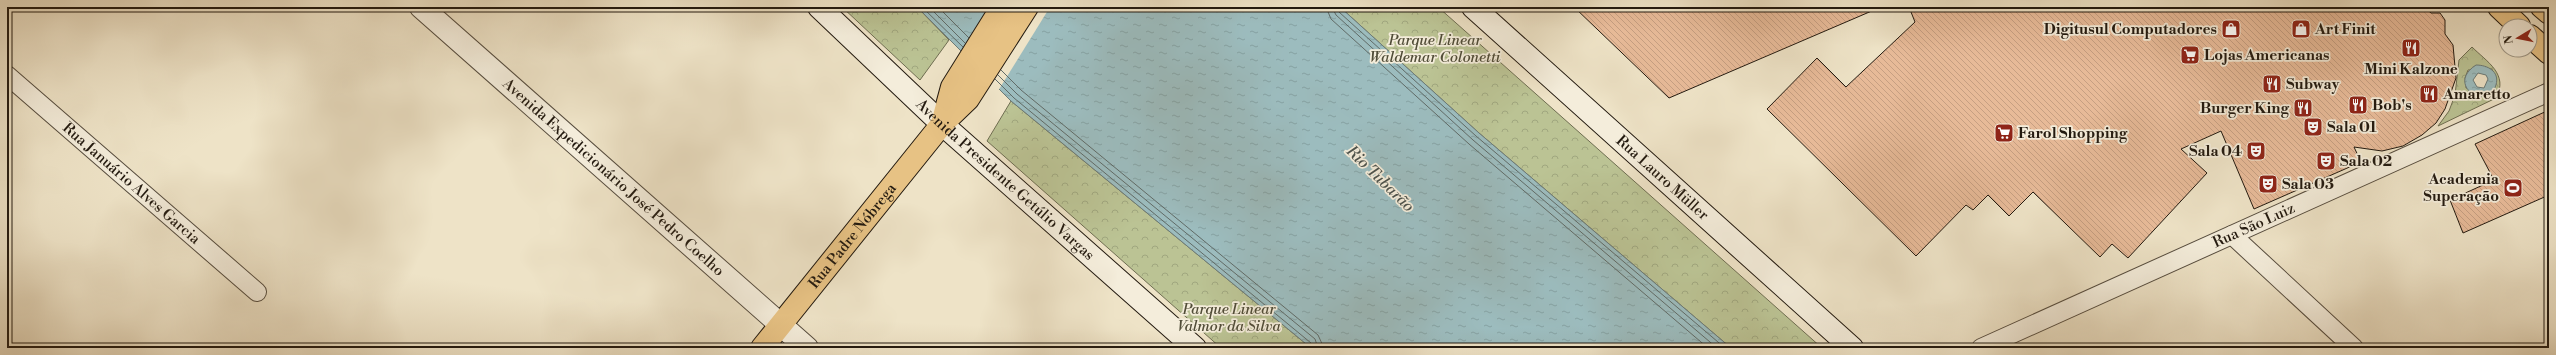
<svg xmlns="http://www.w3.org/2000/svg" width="2556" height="355" viewBox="0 0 2556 355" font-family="'Libre Bodoni',serif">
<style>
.forest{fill:url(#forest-crowns);stroke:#6f6e52;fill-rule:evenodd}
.water{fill:url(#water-ripples);stroke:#6c7b78;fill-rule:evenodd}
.pier{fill:#eee3c7}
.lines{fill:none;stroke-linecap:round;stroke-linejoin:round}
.shore{stroke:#606b67;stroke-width:1}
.building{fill:url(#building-back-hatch);stroke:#231a10}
.minor-casing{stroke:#564c3e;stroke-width:20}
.tertiary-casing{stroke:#564c3e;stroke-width:24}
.secondary-casing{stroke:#231a10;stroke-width:24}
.primary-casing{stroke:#231a10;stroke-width:24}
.minor{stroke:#f4eddb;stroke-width:18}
.tertiary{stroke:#f4eddb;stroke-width:22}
.secondary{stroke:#f4eddb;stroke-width:22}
.primary{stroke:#e7c284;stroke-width:22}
.labels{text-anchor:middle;stroke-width:3.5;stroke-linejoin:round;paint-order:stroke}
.poi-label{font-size:15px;font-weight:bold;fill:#231a10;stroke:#f4eddb;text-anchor:start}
.park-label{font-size:15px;font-style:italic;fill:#514d38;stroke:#f4eddb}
.street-label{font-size:15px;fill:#231a10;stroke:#f4eddb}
.water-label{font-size:16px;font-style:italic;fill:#4d534d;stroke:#f4eddb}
</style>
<defs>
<pattern id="forest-crowns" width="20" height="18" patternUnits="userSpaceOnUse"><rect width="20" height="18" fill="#bbc394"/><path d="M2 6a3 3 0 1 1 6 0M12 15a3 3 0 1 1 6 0" fill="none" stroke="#a0a77f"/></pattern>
<pattern id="water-ripples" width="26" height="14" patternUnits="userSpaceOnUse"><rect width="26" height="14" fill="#9cbcbe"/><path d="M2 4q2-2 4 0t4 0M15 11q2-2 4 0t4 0" fill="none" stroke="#86a1a2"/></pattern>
<pattern id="building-back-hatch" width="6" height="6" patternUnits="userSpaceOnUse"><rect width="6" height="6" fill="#e7ba98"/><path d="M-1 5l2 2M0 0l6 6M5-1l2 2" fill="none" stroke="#c69f82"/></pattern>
</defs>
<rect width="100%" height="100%" fill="#eee3c7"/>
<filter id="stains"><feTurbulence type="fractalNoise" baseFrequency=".005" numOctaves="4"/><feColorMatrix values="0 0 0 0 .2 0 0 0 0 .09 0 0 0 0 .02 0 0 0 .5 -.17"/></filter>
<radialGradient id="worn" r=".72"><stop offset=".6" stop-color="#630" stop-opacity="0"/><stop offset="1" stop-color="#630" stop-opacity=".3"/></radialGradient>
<g class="forest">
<path d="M842 7H917L949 40 920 80Z"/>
<path d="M1340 7H1438L1822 348H1731L1479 133Z"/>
<path d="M2472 47C2487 62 2509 74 2496 98L2438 126 2449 111 2455 95 2459 60ZM2492 69 2493 90 2466 88 2465 78 2468 70Z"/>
<path d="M1011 101 1311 348H1221L987 141Z"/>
</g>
<g class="water">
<path d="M917 7H1340L1479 133 1731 348H1311L1011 101Z"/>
<path d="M2476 65C2487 65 2500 71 2496 85 2487 112 2445 85 2476 65ZM2478 73 2486 75 2488 79 2484 88 2477 87 2473 80Z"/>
</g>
<path class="pier" d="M996 7H1050L998 91 964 57Z"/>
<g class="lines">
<g class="shore">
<path d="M922 7 963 47"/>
<path d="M929 7 965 43"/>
<path d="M938 7 969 38"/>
<path d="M1326 7 1331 19 1469 144 1708 348"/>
<path d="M1332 7 1336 15 1473 140 1717 348"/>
<path d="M1337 7 1339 12 1476 136 1725 348"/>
<path d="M1001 70 1021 90 1318 335 1324 348"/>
<path d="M998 75 1017 94 1315 339 1318 348"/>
<path d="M995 79 1014 98 1311 343 1313 348"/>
</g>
</g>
<g class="building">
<path d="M1574 7H1881L1669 98Z"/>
<path d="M1909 7H2424L2431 13H2440L2445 20V34L2453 45 2456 78 2445 109 2436 123 2422 135 2403 146 2382 151 2354 147 2361 162 2254 209 2221 131 2181 149 2207 173 2128 258 2112 244 2100 257 2033 192 2009 216 1988 195 1973 210 1966 205 1916 256 1767 109 1817 58 1846 87 1915 22Z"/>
<path d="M2549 110V195L2463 233 2450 200 2494 180 2475 144Z"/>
</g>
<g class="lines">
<defs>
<g id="minor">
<path id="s1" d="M7 75 257 292"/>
<path d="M2232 235 2354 348"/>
<path id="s2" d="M1981 348 2549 92"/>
</g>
<g id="tertiary">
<path id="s3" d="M421 7 807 348"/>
</g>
<g id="secondary">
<path id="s4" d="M819 7 942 124 1195 348"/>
<path id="s5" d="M1473 7 1852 348"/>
</g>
<g id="primary">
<path d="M2499 7 2519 26"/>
<path d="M2542 7 2549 13"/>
<path d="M2530 36 2549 53"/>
<path d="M942 124 952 87 1002 7"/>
<path id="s6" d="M762 348 942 124 968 99 1027 7"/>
</g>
</defs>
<use href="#minor" class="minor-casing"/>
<use href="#tertiary" class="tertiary-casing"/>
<use href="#secondary" class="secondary-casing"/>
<use href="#primary" class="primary-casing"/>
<use href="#minor" class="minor"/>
<use href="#tertiary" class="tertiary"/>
<use href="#secondary" class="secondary"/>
<use href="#primary" class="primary"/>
</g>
<defs>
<symbol id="shop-square" viewBox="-11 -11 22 22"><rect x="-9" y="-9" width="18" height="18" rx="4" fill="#8f2418" stroke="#f4eddb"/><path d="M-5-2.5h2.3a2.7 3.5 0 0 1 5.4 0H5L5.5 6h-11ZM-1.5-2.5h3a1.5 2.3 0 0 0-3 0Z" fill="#fff"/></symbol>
<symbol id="restaurant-square" viewBox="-11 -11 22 22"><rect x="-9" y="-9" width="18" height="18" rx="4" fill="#8f2418" stroke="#f4eddb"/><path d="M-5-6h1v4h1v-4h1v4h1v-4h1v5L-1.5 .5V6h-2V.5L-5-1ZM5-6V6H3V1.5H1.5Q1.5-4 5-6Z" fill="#fff"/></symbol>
<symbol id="supermarket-square" viewBox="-11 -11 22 22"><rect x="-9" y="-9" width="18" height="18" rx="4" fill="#8f2418" stroke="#f4eddb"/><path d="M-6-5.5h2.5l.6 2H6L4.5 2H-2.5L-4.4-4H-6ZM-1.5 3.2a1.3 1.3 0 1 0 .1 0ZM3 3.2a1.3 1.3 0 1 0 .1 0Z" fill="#fff"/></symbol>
<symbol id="theatre-square" viewBox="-11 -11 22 22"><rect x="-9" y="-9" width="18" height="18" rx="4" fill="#8f2418" stroke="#f4eddb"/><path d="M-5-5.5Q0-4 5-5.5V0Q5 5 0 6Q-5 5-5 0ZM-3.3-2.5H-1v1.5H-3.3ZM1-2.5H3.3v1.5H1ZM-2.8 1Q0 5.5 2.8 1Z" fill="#fff"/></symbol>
<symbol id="stadium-square" viewBox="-11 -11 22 22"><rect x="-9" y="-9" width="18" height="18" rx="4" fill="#8f2418" stroke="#f4eddb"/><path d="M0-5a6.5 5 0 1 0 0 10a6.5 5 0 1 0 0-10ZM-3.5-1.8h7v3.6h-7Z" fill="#fff"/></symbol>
</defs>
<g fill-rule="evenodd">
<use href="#shop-square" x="2220" y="18" width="22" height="22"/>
<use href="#shop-square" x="2290" y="18" width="22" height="22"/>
<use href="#restaurant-square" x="2400" y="37" width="22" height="22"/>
<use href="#supermarket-square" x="2179" y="44" width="22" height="22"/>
<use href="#restaurant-square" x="2261" y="73" width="22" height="22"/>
<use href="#restaurant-square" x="2418" y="83" width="22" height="22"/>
<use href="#restaurant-square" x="2347" y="94" width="22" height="22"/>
<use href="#restaurant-square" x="2292" y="97" width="22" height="22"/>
<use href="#theatre-square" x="2302" y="116" width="22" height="22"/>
<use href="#supermarket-square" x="1993" y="122" width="22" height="22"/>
<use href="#theatre-square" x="2245" y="140" width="22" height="22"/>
<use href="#theatre-square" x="2315" y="150" width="22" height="22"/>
<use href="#theatre-square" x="2257" y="173" width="22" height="22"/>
<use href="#stadium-square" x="2502" y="177" width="22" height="22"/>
</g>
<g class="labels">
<g class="poi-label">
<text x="2217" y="34" text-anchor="end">Digitusul Computadores</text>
<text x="2315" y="34">Art Finit</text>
<text x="2204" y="60">Lojas Americanas</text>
<text x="2411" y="74" text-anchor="middle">Mini Kalzone</text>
<text x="2286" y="89">Subway</text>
<text x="2443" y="99">Amaretto</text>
<text x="2372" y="110">Bob's</text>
<text x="2289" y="113" text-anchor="end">Burger King</text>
<text x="2327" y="132">Sala 01</text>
<text x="2018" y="138">Farol Shopping</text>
<text x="2242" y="156" text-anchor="end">Sala 04</text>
<text x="2340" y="166">Sala 02</text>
<text x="2499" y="184" text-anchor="end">Academia<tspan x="2499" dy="17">Superação</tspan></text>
<text x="2282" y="189">Sala 03</text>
</g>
<g class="park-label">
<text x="1435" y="45">Parque Linear<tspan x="1435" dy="17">Waldemar Colonetti</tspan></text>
<text x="1229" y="314">Parque Linear<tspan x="1229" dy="17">Valmor da Silva</tspan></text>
</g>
<g class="street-label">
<text dy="5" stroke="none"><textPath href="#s3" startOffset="257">Avenida Expedicionário José Pedro Coelho</textPath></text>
<text dy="5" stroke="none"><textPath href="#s5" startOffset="255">Rua Lauro Müller</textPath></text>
<text dy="5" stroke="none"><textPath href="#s4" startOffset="254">Avenida Presidente Getúlio Vargas</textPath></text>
<text dy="5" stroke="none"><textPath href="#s1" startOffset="165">Rua Januário Alves Garcia</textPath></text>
<text dy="5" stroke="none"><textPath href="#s2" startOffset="299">Rua São Luiz</textPath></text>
<text dy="5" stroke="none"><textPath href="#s6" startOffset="144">Rua Padre Nóbrega</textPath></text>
</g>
<g class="water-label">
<text transform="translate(1381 178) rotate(44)" y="6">Rio Tubarão</text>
</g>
</g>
<rect width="2556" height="355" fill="none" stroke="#eee3c7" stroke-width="24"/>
<rect x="8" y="8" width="2540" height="339" fill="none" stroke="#231a10" stroke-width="2"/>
<rect x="12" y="12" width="2532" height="331" fill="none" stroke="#231a10"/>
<g transform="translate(2518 38) rotate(260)"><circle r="19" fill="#f4eddb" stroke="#a0998a"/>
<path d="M0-3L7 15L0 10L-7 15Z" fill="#8f2418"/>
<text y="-6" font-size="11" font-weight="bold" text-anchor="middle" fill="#231a10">N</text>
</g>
<rect width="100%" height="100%" filter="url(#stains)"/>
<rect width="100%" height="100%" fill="url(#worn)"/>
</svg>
